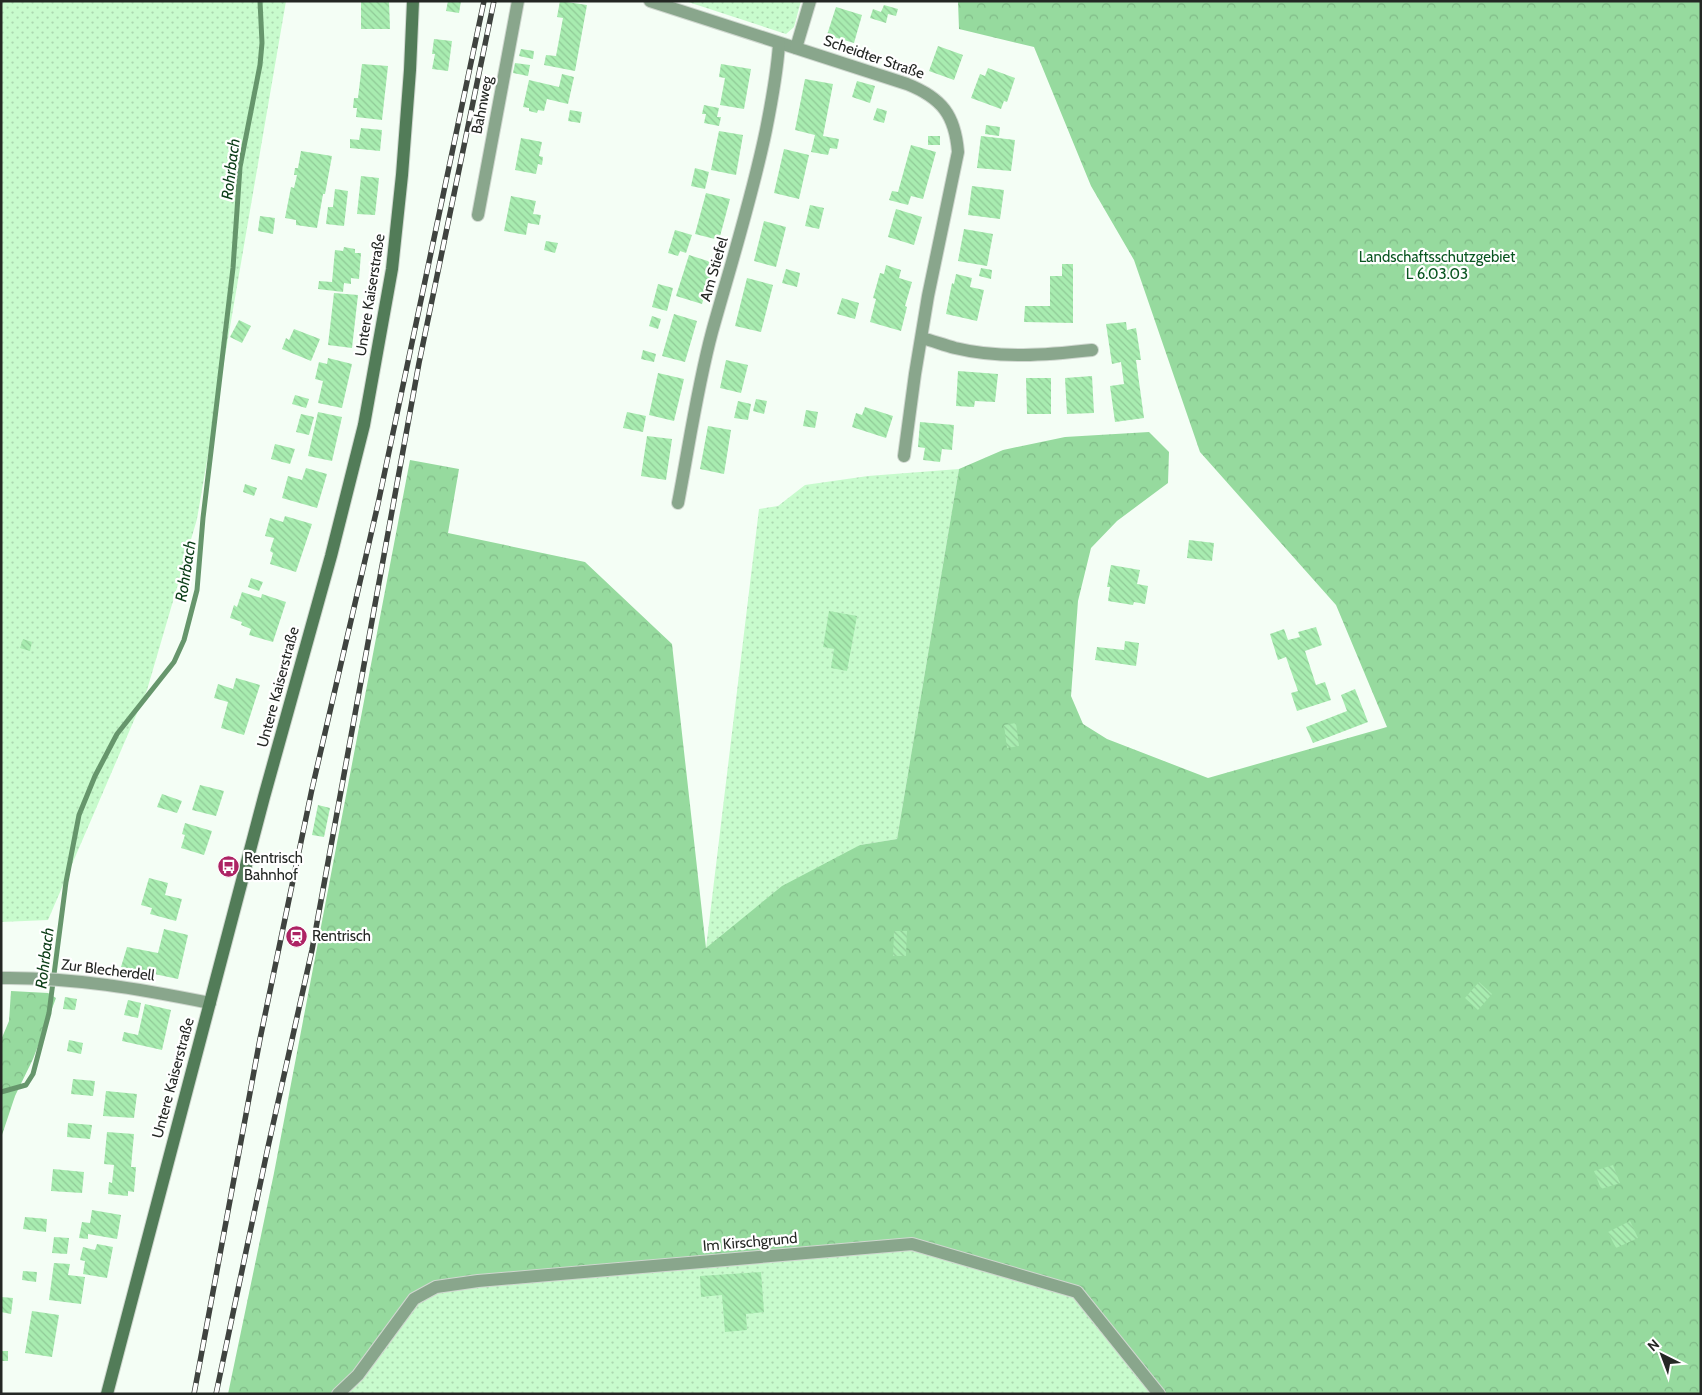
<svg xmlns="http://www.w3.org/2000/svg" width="1702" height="1395" viewBox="0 0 1702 1395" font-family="Cabin,sans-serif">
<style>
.green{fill:url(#green-dots)}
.forest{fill:url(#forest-crowns)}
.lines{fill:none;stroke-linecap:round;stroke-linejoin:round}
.stream{stroke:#66966c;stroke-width:5}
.building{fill:url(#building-back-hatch)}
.street-casing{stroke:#cfd7cf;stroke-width:14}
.secondary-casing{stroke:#cfd7cf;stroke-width:14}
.street{stroke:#89a68c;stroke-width:12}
.secondary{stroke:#527c58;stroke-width:12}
.rail-casing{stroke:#3f433f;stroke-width:5.5}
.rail{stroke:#fff;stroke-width:4;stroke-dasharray:11;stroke-linecap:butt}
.labels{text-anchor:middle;stroke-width:4.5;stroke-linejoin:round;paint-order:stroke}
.street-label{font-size:15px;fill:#242724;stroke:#fff}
.park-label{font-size:15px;fill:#095520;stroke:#fff}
.poi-label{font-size:15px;fill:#242724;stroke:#fff;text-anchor:start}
.water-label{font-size:16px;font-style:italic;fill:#0b3d17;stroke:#fff}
</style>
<defs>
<pattern id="green-dots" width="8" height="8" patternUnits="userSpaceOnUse" patternTransform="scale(1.25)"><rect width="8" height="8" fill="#c8fbcd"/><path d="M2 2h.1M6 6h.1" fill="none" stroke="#acd7b0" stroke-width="1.8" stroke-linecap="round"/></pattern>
<pattern id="forest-crowns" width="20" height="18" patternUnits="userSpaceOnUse" patternTransform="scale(1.25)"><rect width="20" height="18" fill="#96da9e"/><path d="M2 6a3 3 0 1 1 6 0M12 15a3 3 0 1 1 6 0" fill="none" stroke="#81bb88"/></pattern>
<pattern id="building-back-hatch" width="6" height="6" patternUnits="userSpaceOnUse" patternTransform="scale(1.25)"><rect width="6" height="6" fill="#a8ecb0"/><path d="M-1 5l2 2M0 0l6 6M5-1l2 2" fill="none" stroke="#90ca97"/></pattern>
</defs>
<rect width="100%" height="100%" fill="#f4fef5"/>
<g class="green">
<path d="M1 1H286L197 519 147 690 48 920 1 922Z"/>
<path d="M685 1H801L794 27 786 34Z"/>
<path d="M959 469 897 839 860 845 706 948 759 509 778 506 805 485 868 476Z"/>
<path d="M912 1242 1078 1291 1156 1394H337L399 1315 436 1286Z"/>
</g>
<g class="forest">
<path d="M958 1H1701V1394H1156L1078 1291 912 1242 478 1280 413 1298 337 1394H228L274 1173 410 460 459 469 448 533 585 562 672 644 706 948 782 886 860 845 897 839 959 469 1003 450 1065 437 1149 432 1169 452 1168 483 1117 521 1091 548 1078 601 1071 696 1083 724 1107 739 1208 778 1387 727 1336 605 1200 452 1134 260 1091 186 1034 47 959 29Z"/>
<path d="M11 991 48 993 56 998 33 1059 15 1096 1 1138V1040L9 1021Z"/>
</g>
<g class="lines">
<path class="stream" d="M1 1092 26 1085 33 1074 49 1013 66 882 79 815 95 776 117 734 174 662 184 640 197 590 203 518 233 268 240 167 260 65 262 43 260 1"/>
</g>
<g class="building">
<path d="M361 1H389L390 29H361Z"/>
<path d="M448 1H461L459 13 446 11Z"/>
<path d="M560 1 587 5 575 71 544 65 546 55 556 56 563 18 557 17Z"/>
<path d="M884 5 898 9 896 16 888 14 886 23 870 18 873 9 881 12Z"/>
<path d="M836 7 862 15 854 43 827 35Z"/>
<path d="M434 39 452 41 448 71 432 69 435 54H432Z"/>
<path d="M938 46 963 55 954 80 929 71Z"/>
<path d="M521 49 534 51 533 59 519 56Z"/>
<path d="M515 63 530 65 528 76 513 73Z"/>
<path d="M362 64 388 66 382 120 356 117 357 108H353L354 98H358Z"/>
<path d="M721 64 751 69 744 109 720 105 725 78 719 77Z"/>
<path d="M988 68 1015 78 1007 102 1004 101 1001 109 971 98 980 74 985 76Z"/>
<path d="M562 74 574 77 568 104 547 99 544 111 538 110 537 113 529 111V108L523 107 529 80 559 87Z"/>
<path d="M805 79 833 84 823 136 839 139 837 149 830 148 828 155 811 152 815 135 795 130Z"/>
<path d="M857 81 875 86 870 103 852 97Z"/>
<path d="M704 105 719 108 717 117H721L719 126 704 123 706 114H702Z"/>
<path d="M877 108 887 111 884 123 873 120Z"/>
<path d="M570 110 582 112 580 123 568 121Z"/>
<path d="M986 125 1000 127 999 136 985 134Z"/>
<path d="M361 128 382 130 380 151 350 148V139L359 140Z"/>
<path d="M719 131 743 135 736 175 711 170Z"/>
<rect x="928" y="136" width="12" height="9"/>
<path d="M981 136 1015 140 1011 171 977 168Z"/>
<path d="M521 138 542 142 539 156 543 157 542 165 538 164 536 174 515 170Z"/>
<path d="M911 145 936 152 923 199 911 196 908 205 889 200 892 191 898 192Z"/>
<path d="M784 149 809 155 799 199 774 193Z"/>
<path d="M301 151 332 156 325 194H323L317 228 296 225V220L285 218 291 187 294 188 297 175H294L295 168H298Z"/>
<path d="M695 168 709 172 705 189 691 186Z"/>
<path d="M361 176 379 178 375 215 357 214Z"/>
<path d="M972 186 1004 190 1000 219 968 215Z"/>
<path d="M335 189 348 191 344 226 326 224 328 207H333Z"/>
<path d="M706 193 730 199 719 240 695 234Z"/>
<path d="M511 196 536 201 533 214 541 215 539 225 528 223 526 235 504 231Z"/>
<path d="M810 205 824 208 819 229 805 226Z"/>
<path d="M896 209 922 217 914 245 888 237Z"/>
<path d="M260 216 275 218 273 234 258 231Z"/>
<path d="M764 221 786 227 776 267 754 261Z"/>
<path d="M964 229 993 234 987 266 958 261Z"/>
<path d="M675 230 692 235 686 253 680 251 678 256 668 253Z"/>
<path d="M546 241 558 243 555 253 544 250Z"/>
<path d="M344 247 355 249V253H361L359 279 351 278V284L344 283 343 292 318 289 319 281 332 282 335 250 343 251Z"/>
<path d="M689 255 714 263 702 304 676 296Z"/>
<path d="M1062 264H1073V323L1024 322 1025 306H1050V276H1062Z"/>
<path d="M886 265 901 270 899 278 912 282 905 306 907 307 901 331 870 322 876 299 873 298 880 273 884 274Z"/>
<path d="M981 268 992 270 991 279 979 276Z"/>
<path d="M786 269 800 273 797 287 782 283Z"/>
<path d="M956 274 972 278 970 287 984 290 977 321 946 314 952 283 954 284Z"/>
<path d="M747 278 773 285 761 332 735 326Z"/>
<path d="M658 284 673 288 667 311 652 307Z"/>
<path d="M334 293 358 295 352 348 328 345Z"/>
<path d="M842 298 859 303 855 319 837 314Z"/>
<path d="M674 314 697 321 685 362 662 356Z"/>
<path d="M652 316 661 319 658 329 649 326Z"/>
<path d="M239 320 251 326 242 343 230 337Z"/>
<path d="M1126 322 1127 330 1136 328 1141 360H1136L1144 418 1115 422 1110 386 1124 384 1121 362 1112 364 1106 324Z"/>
<path d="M294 329 320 339 311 361 282 349 286 338 289 340Z"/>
<path d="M643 350 656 354 654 362 641 359Z"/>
<path d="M328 358 352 364 342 408 318 403 323 381 315 379 319 362 327 364Z"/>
<path d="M726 360 748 365 741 393 720 388Z"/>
<path d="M958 371 998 374 995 402 975 401 974 407 956 406Z"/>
<path d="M658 373 684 379 674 421 649 415Z"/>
<path d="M1092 376 1094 413 1067 414 1065 378Z"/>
<path d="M1026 378H1051V414H1027Z"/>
<path d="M295 395 309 399 306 408 292 404Z"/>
<path d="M756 399 767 401 764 414 753 411Z"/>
<path d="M738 401 751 404 748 420 734 418Z"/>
<path d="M865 407 893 416 886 438 852 427 856 413 862 415Z"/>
<path d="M806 410 818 412 815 428 803 426Z"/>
<path d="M318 412 342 417 332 461 308 456Z"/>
<path d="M627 412 646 416 643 432 623 428Z"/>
<path d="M301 414 314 417 309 435 296 432Z"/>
<path d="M920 422 954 425 952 450 942 449 940 462 923 460 925 448 918 447Z"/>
<path d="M708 426 731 430 724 474 700 469Z"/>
<path d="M647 436 672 439 666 480 641 476Z"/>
<path d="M275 444 295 449 290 464 271 459Z"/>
<path d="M306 468 327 474 317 508 282 498 288 476 302 480Z"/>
<path d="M245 484 257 488 254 496 243 492Z"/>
<path d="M285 516 312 524 296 572 270 564 273 553 270 551 274 538 265 536 270 518 283 522Z"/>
<path d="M1189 540 1214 543 1212 561 1187 558Z"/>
<path d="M1111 565 1140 570 1137 584 1148 586 1145 604 1134 602 1133 605 1108 601 1110 587H1107Z"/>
<path d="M251 578 263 582 259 591 248 587Z"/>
<path d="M242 592 261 598 262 594 286 602 273 642 249 635 251 629 241 625 242 622 230 618 234 605 237 607Z"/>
<path d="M829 611 857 616 847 671 831 668 834 649 823 647Z"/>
<path d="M1316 627 1322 645 1305 651 1316 685 1325 682 1331 700 1297 711 1291 693 1298 691 1286 657 1278 660 1270 634 1284 629 1288 640 1300 637 1298 632Z"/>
<path d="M23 639 32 642 30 651 20 648Z"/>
<path d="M1125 641 1139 643 1136 666 1095 660 1097 647 1124 650Z"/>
<path d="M236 678 260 685 244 735 221 728 228 702 214 698 218 684 233 689Z"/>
<path d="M1355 689 1368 722 1313 743 1306 727 1347 711 1341 695Z"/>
<path d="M1016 723 1019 746 1007 748 1004 725Z"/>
<path d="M200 785 224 791 216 816 192 810Z"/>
<path d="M162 794 182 801 177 813 157 807Z"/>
<path d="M318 805 330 808 324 837 312 835Z"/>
<path d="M185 823 212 831 204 855 181 848 185 835 182 834Z"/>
<path d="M149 878 168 883 165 895 182 899 176 921 150 914 152 908 141 905Z"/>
<path d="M164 929 188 935 178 979 121 967 127 947 158 953Z"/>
<path d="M894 931H907L906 956H893Z"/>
<path d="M1479 982 1492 994 1478 1010 1465 998Z"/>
<path d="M65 997 77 999 75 1010 63 1009Z"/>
<path d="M128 1000 141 1003 138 1018 124 1015Z"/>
<path d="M145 1004 171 1010 162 1050 122 1041 124 1032 138 1035Z"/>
<path d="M69 1040 83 1043 81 1054 67 1051Z"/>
<path d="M73 1079 95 1081 93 1096 71 1094Z"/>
<path d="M106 1091 137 1094 134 1118 103 1116Z"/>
<path d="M68 1123 92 1125 90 1139 67 1137Z"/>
<path d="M107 1132 134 1134 131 1167H136L134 1192 128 1191V1196L108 1194 109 1182 112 1183 114 1165 104 1164Z"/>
<path d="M1613 1165 1620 1183 1601 1189 1594 1171Z"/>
<path d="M53 1169 84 1172 82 1193 51 1191Z"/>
<path d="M92 1210 121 1215 117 1239 88 1234V1239L79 1238 82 1222 90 1223Z"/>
<path d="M25 1217 47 1219 46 1232 23 1229Z"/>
<path d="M1630 1221 1638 1238 1616 1248 1608 1232Z"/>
<path d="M54 1237 69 1238 67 1254 52 1253Z"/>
<path d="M97 1244 113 1247 107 1278 83 1274 85 1261 80 1260 83 1247 95 1250Z"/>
<path d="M54 1263 70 1264 68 1275 85 1277 81 1304 49 1300Z"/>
<path d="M23 1271 37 1272 36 1282 22 1280Z"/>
<path d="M761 1272 764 1312 746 1314 747 1330 725 1332 722 1295 701 1297 700 1276Z"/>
<path d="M1 1297 13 1298 11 1314 1 1312Z"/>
<path d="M32 1311 59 1315 52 1357 25 1353Z"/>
<rect x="1" y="1351" width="7" height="10"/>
</g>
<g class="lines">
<defs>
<g id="street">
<path d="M650 1 907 84C942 98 955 115 958 152L928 296 915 374 904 456"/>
<path d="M796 48 810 1"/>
<path d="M478 215 518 1"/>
<path d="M922 338C933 341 944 345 955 348 1000 359 1047 355 1092 350"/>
<path d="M678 503C689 446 697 388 712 332 731 264 752 198 766 130 772 100 777 74 779 44"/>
<path d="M1 978C73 977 140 989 210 1003"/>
<path d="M338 1394 358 1375 414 1299 436 1287 478 1281 912 1244 1077 1292 1159 1394"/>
</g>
<path id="secondary" d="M107 1394 264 797 331 556 364 425 392 269 402 175 410 70 413 1"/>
</defs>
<use href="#street" class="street-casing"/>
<use href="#secondary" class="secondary-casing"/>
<use href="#street" class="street"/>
<use href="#secondary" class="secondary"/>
<defs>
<g id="rail">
<path d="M194 1394 260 1039 312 789 378 504 484 1"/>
<path d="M216 1394 268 1147 312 950 419 363 494 1"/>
</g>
</defs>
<use href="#rail" class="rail-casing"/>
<use href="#rail" class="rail"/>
</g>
<defs>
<symbol id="bus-disc" viewBox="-11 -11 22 22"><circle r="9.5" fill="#ad2364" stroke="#fff"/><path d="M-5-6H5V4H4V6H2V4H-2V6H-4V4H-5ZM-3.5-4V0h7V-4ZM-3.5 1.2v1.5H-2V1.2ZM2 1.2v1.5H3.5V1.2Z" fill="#fff"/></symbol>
<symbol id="station-disc" viewBox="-11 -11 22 22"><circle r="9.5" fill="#ad2364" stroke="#fff"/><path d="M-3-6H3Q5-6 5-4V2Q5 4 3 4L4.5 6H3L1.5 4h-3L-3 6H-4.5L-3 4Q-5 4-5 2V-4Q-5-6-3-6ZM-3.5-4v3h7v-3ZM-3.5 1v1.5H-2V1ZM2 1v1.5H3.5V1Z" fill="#fff"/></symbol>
</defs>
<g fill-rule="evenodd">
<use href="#bus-disc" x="216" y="854" width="25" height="25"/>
<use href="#station-disc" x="284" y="924" width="25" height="25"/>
</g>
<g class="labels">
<g class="street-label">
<text transform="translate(874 57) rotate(19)" y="5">Scheidter Straße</text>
<text transform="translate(482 105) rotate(-79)" y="5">Bahnweg</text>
<text transform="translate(714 269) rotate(-74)" y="5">Am Stiefel</text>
<text transform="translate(370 295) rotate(-81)" y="5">Untere Kaiserstraße</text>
<text transform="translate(278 687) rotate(-75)" y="5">Untere Kaiserstraße</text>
<text transform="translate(108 970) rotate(7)" y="5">Zur Blecherdell</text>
<text transform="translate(173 1078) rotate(-75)" y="5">Untere Kaiserstraße</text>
<text transform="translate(750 1242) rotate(-5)" y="5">Im Kirschgrund</text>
</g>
<g class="park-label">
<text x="1437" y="262">Landschaftsschutzgebiet<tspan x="1437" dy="17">L 6.03.03</tspan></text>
</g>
<g class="poi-label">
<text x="244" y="863">Rentrisch<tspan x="244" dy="17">Bahnhof</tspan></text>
<text x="312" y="941">Rentrisch</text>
</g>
<g class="water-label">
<text transform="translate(230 169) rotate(-83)" y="6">Rohrbach</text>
<text transform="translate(185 571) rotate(-81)" y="6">Rohrbach</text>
<text transform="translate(44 958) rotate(-83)" y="6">Rohrbach</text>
</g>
</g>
<rect width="1702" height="1395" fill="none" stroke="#242724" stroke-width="5"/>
<g transform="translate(1662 1355) rotate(318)" stroke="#ffffff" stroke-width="4" paint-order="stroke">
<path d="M0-4L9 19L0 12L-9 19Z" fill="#242724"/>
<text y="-8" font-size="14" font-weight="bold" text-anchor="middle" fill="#242724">N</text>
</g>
</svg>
